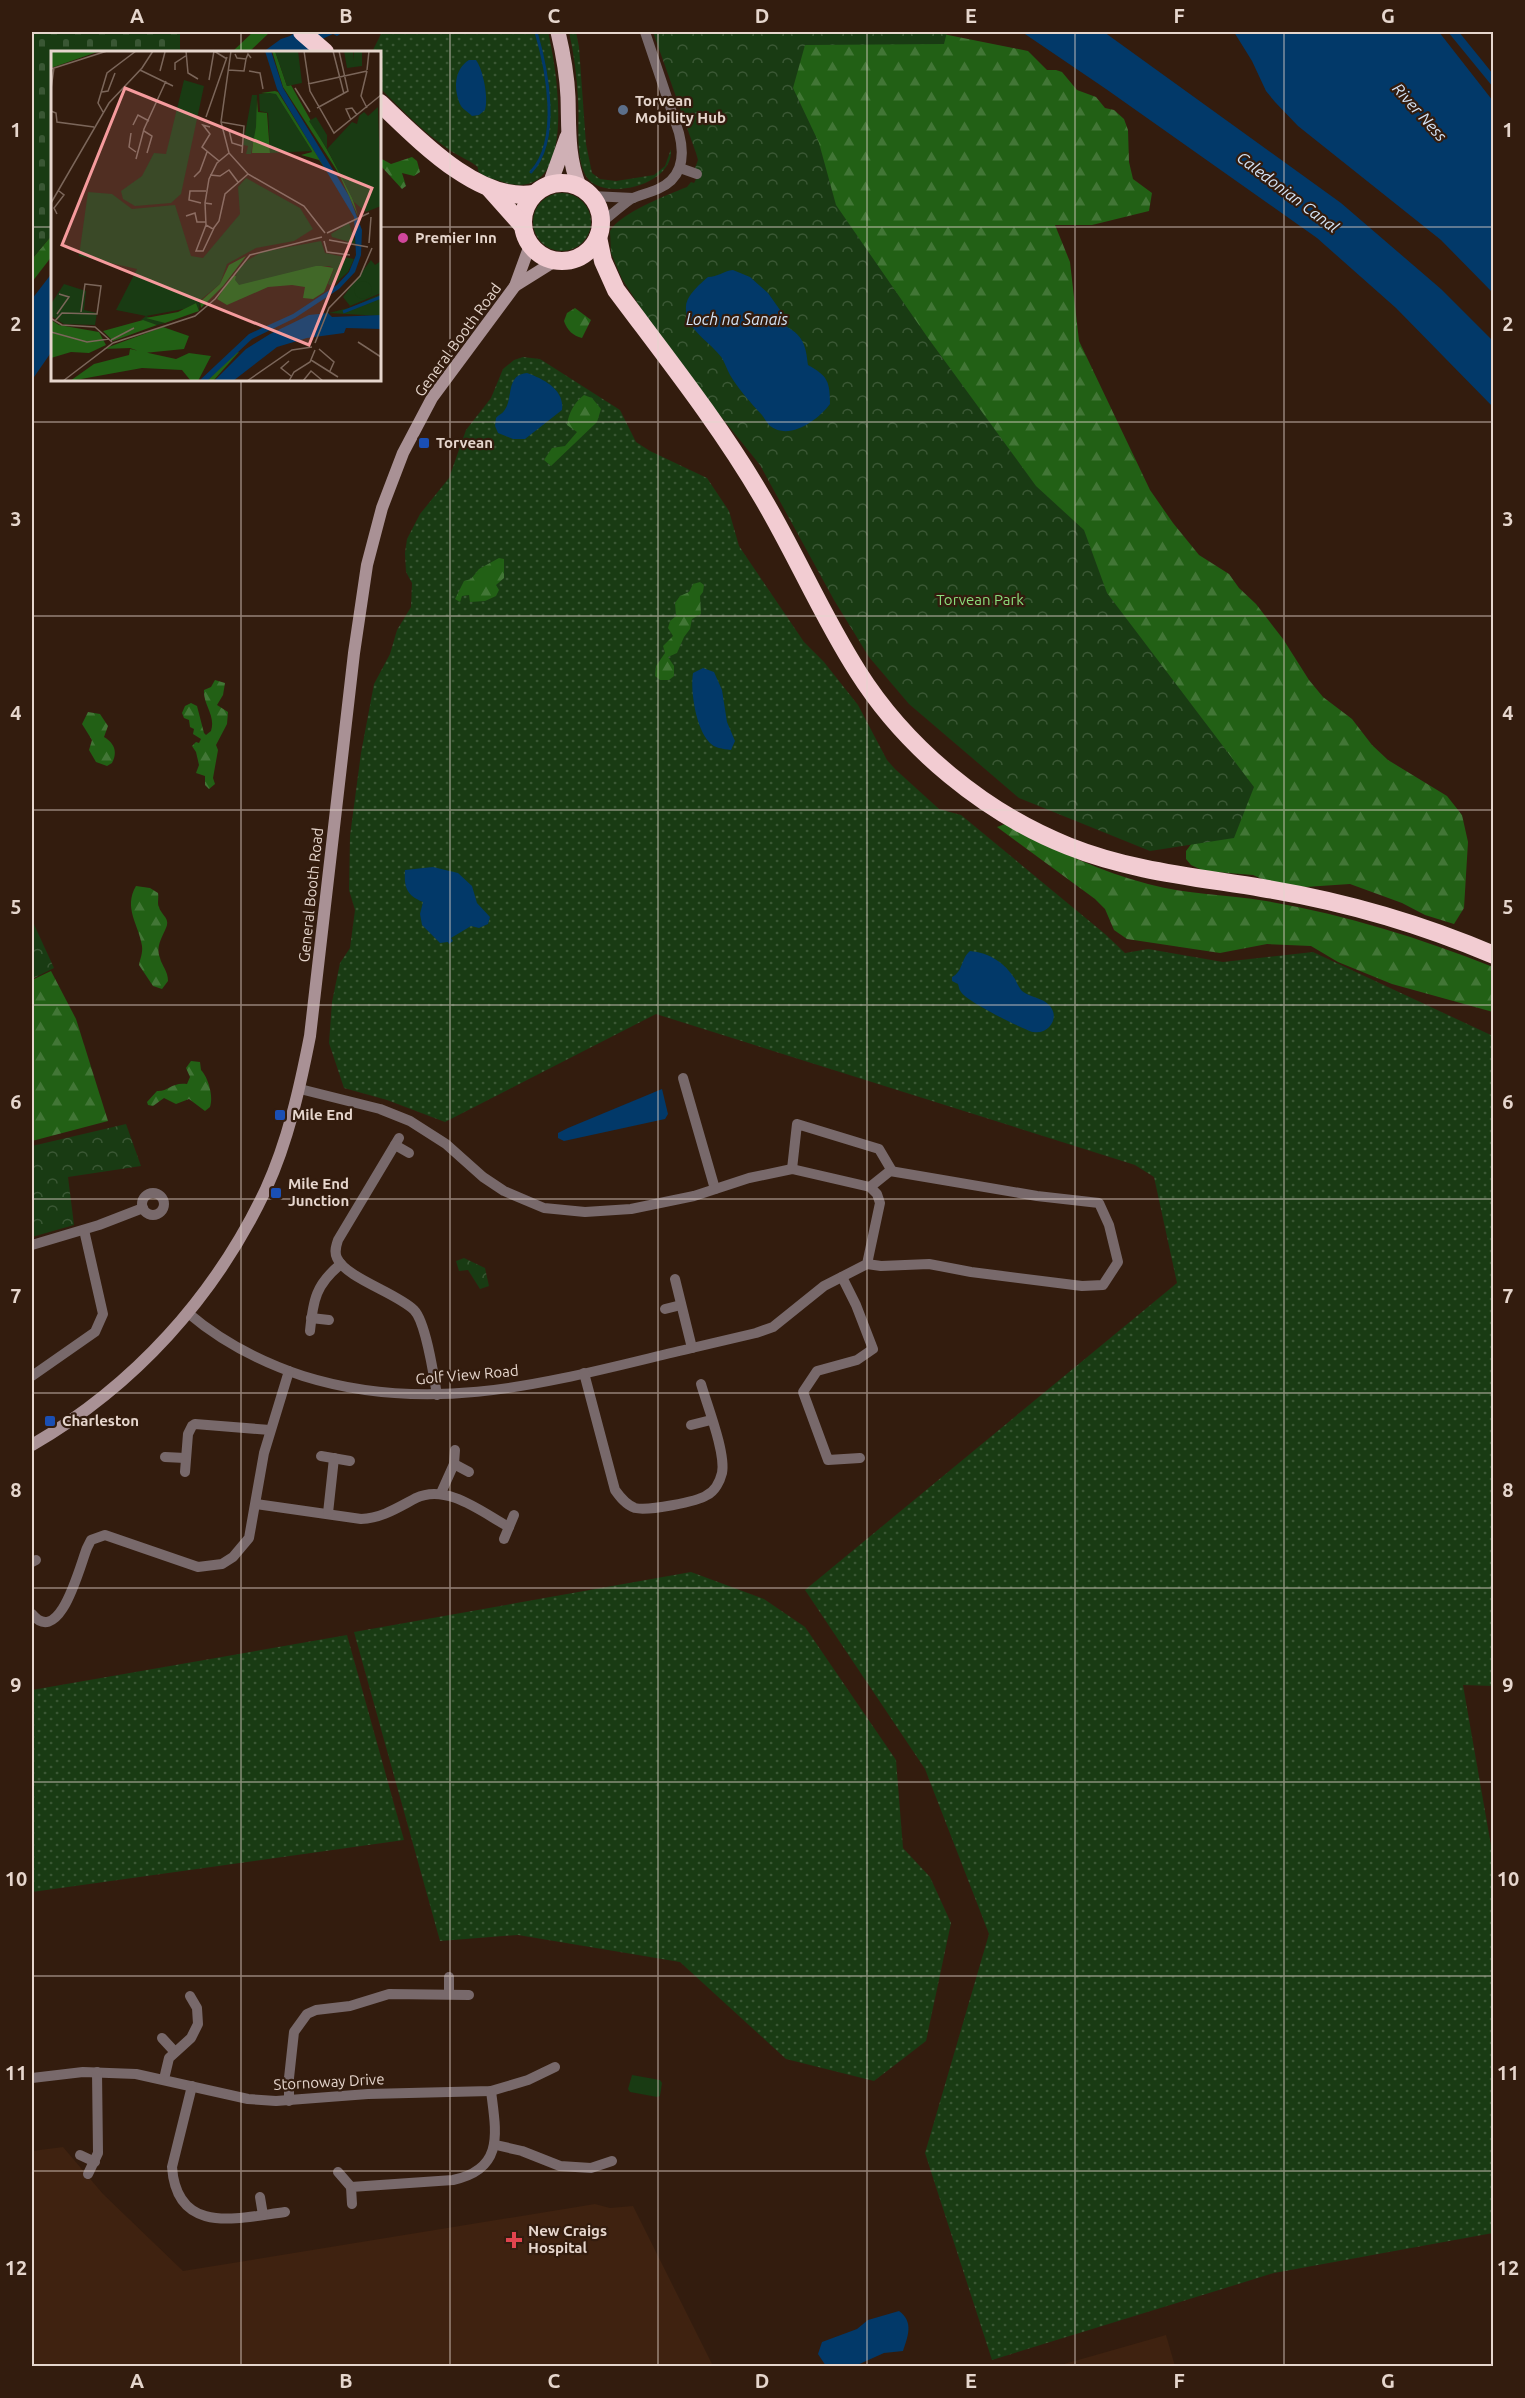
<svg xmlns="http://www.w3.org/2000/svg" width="1525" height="2398" viewBox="0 0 1525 2398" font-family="Ubuntu,sans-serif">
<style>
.built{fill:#3f2210}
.grass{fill:url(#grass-dots)}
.forest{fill:url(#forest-firs)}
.cemetery{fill:url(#cemetery-stones)}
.park{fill:url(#park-crowns)}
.garden{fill:#193b13}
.water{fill:#023969}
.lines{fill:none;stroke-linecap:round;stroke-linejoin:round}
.stream{stroke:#023969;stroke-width:3}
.street{stroke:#78696b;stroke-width:10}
.secondary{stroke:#a99195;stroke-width:12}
.primary{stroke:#cfb0b5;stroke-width:15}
.highway{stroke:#f2ccd2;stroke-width:18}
.grid{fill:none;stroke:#e6d6cd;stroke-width:1.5;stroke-opacity:0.55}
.service-dot{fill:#5c6f8a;stroke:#331c0e;stroke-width:2}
.hotel-dot{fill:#d1479c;stroke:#331c0e;stroke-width:2}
.transit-dot{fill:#1a4fb4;stroke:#331c0e;stroke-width:2}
.health-dot{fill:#e0444e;stroke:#331c0e;stroke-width:2}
.labels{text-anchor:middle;stroke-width:4.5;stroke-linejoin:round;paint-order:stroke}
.poi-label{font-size:15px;font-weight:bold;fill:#e6d6cd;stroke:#331c0e;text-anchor:start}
.street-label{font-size:15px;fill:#e6d6cd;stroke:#331c0e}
.park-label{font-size:15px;fill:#8bde7c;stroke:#331c0e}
.water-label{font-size:16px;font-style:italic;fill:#d4e4f7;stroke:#331c0e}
.inset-river{fill:none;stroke:#023969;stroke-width:3}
.inset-road{fill:none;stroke:#7b665a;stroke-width:1.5}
.view{fill:#f59b9d;fill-opacity:0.15;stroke:#f59b9d;stroke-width:3}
.inset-edge{fill:none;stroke:#e6d6cd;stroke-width:3}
.neatline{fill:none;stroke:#e6d6cd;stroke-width:2}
.grid-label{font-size:20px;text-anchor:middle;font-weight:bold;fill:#e6d6cd}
</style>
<defs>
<pattern id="grass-dots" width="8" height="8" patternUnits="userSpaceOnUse" patternTransform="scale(1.5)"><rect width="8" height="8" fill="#193b13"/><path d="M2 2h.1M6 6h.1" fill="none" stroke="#3a5734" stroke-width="1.8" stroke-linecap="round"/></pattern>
<pattern id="forest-firs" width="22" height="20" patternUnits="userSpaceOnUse" patternTransform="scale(1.5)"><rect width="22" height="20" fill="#226015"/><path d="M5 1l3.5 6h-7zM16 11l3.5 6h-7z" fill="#427636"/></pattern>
<pattern id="cemetery-stones" width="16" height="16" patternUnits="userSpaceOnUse" patternTransform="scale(1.5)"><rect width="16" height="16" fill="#193b13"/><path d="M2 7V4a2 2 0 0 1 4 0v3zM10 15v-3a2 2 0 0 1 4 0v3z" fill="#3a5734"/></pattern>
<pattern id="park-crowns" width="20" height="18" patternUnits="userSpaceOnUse" patternTransform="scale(1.5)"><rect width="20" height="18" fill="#193b13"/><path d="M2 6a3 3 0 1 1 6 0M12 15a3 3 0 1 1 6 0" fill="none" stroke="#3a5734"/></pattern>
</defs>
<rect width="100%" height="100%" fill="#331c0e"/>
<g class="built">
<path d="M63 2147 103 2194 183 2271 595 2204 610 2208 633 2206 713 2366H32V2151Z"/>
<path d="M1166 2335 1175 2366H1057Z"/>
</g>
<g class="grass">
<path d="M382 32H548C558 72 580 213 497 180 492 179 484 176 480 173 475 168 481 169 475 165 467 159 456 155 448 149 423 132 401 109 380 88V52H372Z"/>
<path d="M569 32H576L579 47 586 144 592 173 600 179 616 181 654 175 665 166 671 149C674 185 608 200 589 180 574 164 580 121 578 100 577 77 574 54 569 32Z"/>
<circle cx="562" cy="222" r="29"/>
<path d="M523 357 540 359 620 410 636 442 650 451 707 478 729 511 739 546 804 642 824 662 858 705 887 760 895 769 939 809 961 815 1105 934 1125 953 1148 949 1223 962 1313 952 1493 1036 1494 1686 1463 1685 1493 1857V2233L1274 2273 992 2360 925 2153 989 1934 925 1769 805 1590 1177 1283 1154 1177 1135 1165 656 1014 445 1122 387 1100 344 1088 329 1043 332 1002 340 963 350 948 355 910 349 890 350 836 361 753 374 684 390 654 397 630 411 607 412 583 406 572 405 553 407 539 420 514 449 478 466 430 491 398 503 369 514 360Z"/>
<path d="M691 1572 764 1599 805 1627 896 1760 903 1848 930 1877 951 1923 926 2041 874 2081 786 2059 680 1962 518 1935 440 1941 354 1632Z"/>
<path d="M347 1635 404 1840 32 1892V1690Z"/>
</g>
<g class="forest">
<path d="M253 32H270L249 52H232Z"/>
<path d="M933 32 1028 51 1047 70H1056L1062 72 1077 90 1096 97 1105 108 1114 110 1124 119 1128 130 1129 162 1133 179 1152 193 1149 211 1092 225H1055L1070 262 1079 341 1150 490 1173 523 1199 555 1229 574 1239 588 1256 604 1283 639 1309 680 1323 697 1352 719 1372 745 1388 760 1447 796 1462 815 1468 842 1464 908 1454 924 1425 915 1402 903 1350 884 1305 887 1271 883 1253 875 1204 871 1191 865 1186 859V851L1195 839 1191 722 1047 502 848 243 787 77 803 38Z"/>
<path d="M412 157 417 161 420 172 414 176 402 173 406 186 402 189 380 165V158L391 164Z"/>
<path d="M52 235V256L32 282V259Z"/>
<path d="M575 308 591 320 582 338C573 336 567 330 564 321L567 313Z"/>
<path d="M584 395 592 398 601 409 597 422 551 466 544 460 552 448 565 446 577 432 567 425C569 412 574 403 584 395Z"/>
<path d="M499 558 504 559V578L496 585 499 590 496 596 485 601 470 602 469 595 462 596 460 602 455 599 464 581 471 579 479 569Z"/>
<path d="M700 582 704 585 703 592 700 596 701 614 692 619 690 629 684 637 677 653 668 657 674 666V676L669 680H660L655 676 656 666 665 653 663 646 673 636 668 628 670 621 676 616 675 603 680 596 689 592 693 584Z"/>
<path d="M215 680 225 683 223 695 217 705 228 712 227 724 216 745 218 750 213 778 215 784 209 789 205 785V776L196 773 199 765 196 752 192 746 196 742 199 743 201 739 193 734 194 729 190 727 189 720 184 718 182 713 185 706 191 703 197 706 204 733 206 735 211 731C216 715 203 705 204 690L211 687Z"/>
<path d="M88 712 100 714 108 726 104 737C114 743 118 751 112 763L107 766 96 762 89 750 92 740 82 724Z"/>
<path d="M1005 824C1052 848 1097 871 1148 884 1187 895 1226 894 1266 901 1344 914 1420 938 1493 967V1012L1392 984 1338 962 1311 946 1267 944 1220 953 1127 939 1114 930 1105 909 1095 899 997 827Z"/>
<path d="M136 886 150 888 158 893C159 898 157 904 159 907 160 913 169 918 167 925 164 935 155 945 160 958 162 966 168 971 168 981L162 989 153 986 139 965C140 959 143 953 142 946 139 925 123 908 136 886Z"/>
<path d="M51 971 76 1019 108 1121 32 1141V980Z"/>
<path d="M191 1061 200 1062 201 1070C208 1077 214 1097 210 1107L205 1111 189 1099 176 1104 164 1098 153 1106 148 1105 147 1102 157 1091C168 1092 171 1082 187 1084L190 1077 186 1068Z"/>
</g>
<path class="cemetery" d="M32 32H180V52H52V235L32 259Z"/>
<g class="park">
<path d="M653 32H947L944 44 805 45 793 88 819 143 836 205 928 338 1036 486 1084 530 1107 593 1254 787 1234 838 1150 851 1019 798 909 704 869 657 834 600 760 465 718 413 646 316 622 279 611 253 610 231C620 213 667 195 687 187L691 182 694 183 700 172 695 168 698 160 696 153Z"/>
<path d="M32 920 54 968 32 979Z"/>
<path d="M126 1124 141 1166 68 1177 74 1225 32 1237V1146Z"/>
<path d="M464 1258 485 1268 489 1286 480 1289 468 1270 459 1271 456 1261Z"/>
</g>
<path class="garden" d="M632 2075 660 2080 662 2083 660 2096 657 2097 630 2092 628 2089Z"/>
<g class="water">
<path d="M296 32H343L337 36 333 34 320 40 306 52H263L281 39 290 36Z"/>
<path d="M1022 32H1104L1341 203 1441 289 1493 341V407L1396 308 1317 238 1106 89Z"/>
<path d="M1234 32H1439L1493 101V293L1441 240 1298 126 1275 102 1266 91 1252 61Z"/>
<path d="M1448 32H1459L1493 74V87Z"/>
<path d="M469 60H476C483 69 489 99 485 110L479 115 472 116C469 113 463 109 461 106 453 90 454 69 469 60Z"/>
<path d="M733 270 750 277 768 293 785 317 787 327C804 336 806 347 808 365 828 376 830 382 830 404 818 420 790 441 770 426 767 423 764 418 762 415 750 402 739 390 730 375 727 369 725 364 722 358 711 342 684 329 686 306 687 295 700 284 708 277 718 277 723 271 733 270Z"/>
<path d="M52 273V351L32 380V299Z"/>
<path d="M527 373C544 379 565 390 562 410L525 439H513L498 433 495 426 496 418C498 415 502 414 504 411 514 398 505 375 527 373Z"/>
<path d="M703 668 714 672 722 690 727 722 735 741 731 750C723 749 714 748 709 742 696 728 690 691 693 673Z"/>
<path d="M433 867 458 873 472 886 477 903 490 917 488 924 479 928 471 926 451 938 453 941 449 944 448 942 440 943 422 925 420 914 423 902C406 895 404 887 405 870Z"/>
<path d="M970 951C990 953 1004 962 1015 979 1017 983 1019 988 1022 991 1031 998 1042 997 1050 1006 1060 1018 1049 1035 1033 1032 1022 1029 966 1001 961 992 959 990 959 987 958 984L952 981V977C963 972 961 958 970 951Z"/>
<path d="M662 1089 668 1114 665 1119 564 1141 558 1138V1133L568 1128Z"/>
<path d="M899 2311C914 2322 908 2336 903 2351L884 2353 855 2366H826L818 2354 822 2342 857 2329 868 2320Z"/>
</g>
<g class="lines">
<path class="stream" d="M531 172C561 140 547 69 536 32"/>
<g class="street">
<path d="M680 168 697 174"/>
<path d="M592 196 633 198"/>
<path d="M601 223C611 215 621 206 631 199 639 195 649 193 658 189 683 178 685 156 679 133L645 32"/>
<path d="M683 1078 715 1189"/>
<path d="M300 1089 380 1109 410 1121 446 1144 483 1177 504 1191 544 1208 585 1212 631 1209 694 1196 749 1178 792 1169 870 1187 877 1194 880 1203 867 1264 824 1286 773 1327 756 1333 692 1348"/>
<path d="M399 1138 338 1240C336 1246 334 1252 337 1258 346 1278 397 1293 414 1310 426 1322 434 1377 437 1395"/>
<path d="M395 1145 409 1153"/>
<path d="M792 1169 797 1124 879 1149 892 1171"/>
<circle cx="153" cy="1204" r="11"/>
<path d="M32 1245 99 1225 143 1208"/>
<path d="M867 1264 881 1266 929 1264 971 1272 1082 1286 1103 1285 1118 1262 1109 1225 1099 1203 1037 1196 890 1171 870 1187"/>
<path d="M842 1277 856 1305 873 1349 857 1360 817 1371 803 1392 828 1460 860 1458"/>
<path d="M665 1309 681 1305"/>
<path d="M188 1313C222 1342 261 1362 303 1376 437 1418 560 1379 692 1348L675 1279"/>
<path d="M311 1318 329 1320"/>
<path d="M310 1331C313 1300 316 1284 341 1264"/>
<path d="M584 1373 615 1490C620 1497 626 1505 635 1508 648 1511 697 1502 707 1495 715 1491 720 1481 722 1473 726 1453 707 1405 701 1384"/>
<path d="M32 1376 95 1332 103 1314 84 1230"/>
<path d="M691 1425 711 1420"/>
<path d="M321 1456 350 1461"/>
<path d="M165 1457 185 1458"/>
<path d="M454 1464 455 1450"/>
<path d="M185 1472 188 1434 192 1426 195 1424 270 1430"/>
<path d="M441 1493 454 1464 469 1472"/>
<path d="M256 1504 361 1519C382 1518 397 1508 416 1498 447 1483 483 1513 509 1527"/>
<path d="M328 1513 334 1458"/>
<path d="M504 1539 514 1515"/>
<path d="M32 1562 36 1560"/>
<path d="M32 1614C60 1648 80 1565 87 1548L91 1540 105 1535 198 1567 222 1564 233 1557 249 1538 264 1453 289 1371"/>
<path d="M449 1994V1977"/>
<path d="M162 2038 174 2051"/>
<path d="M32 2078 83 2072 136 2074 248 2099 276 2101 368 2094 491 2091 528 2080 555 2067"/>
<path d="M164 2079 169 2058 191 2038 198 2024 197 2008 190 1996"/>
<path d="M192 2086 172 2167C177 2236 238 2218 285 2212"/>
<path d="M289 2101V2078L294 2032 307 2014 316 2010 350 2006 389 1994 469 1995"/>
<path d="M496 2145 522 2151 560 2166 591 2168 612 2161"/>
<path d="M80 2155 95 2162"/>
<path d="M338 2172 351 2187"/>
<path d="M88 2174 98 2153 97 2072"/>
<path d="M260 2197 263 2215"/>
<path d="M352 2204 351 2187 453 2180C505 2169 496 2132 491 2091"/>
</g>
<g class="secondary">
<path d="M515 286 555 261"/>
<path d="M32 1445C134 1386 215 1297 266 1189 288 1141 300 1087 310 1036L354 653 367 565 382 508 403 453 432 398 515 286 530 245"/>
</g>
<g class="primary">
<path d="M558 32C563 53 567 75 568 97 569 128 567 157 579 186"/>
<path d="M550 184 567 137"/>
</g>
<g class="highway">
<path d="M302 32 325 52"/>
<path d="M380 103C417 138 478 203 534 194"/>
<circle cx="562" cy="222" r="39"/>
<path d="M490 189 523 226"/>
<path d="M598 237 603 261 616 290C666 357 720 425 762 497 796 554 822 616 858 672 906 748 985 813 1068 846 1130 871 1196 877 1262 888 1342 901 1419 923 1494 955"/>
</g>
</g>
<path class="grid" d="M241 32V52M450 32V2366M658 32V2366M867 32V2366M1075 32V2366M1284 32V2366M32 227H52M380 227H1494M241 380V2366M32 422H1494M32 616H1494M32 810H1494M32 1005H1494M32 1199H1494M32 1393H1494M32 1588H1494M32 1782H1494M32 1976H1494M32 2171H1494"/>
<circle class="service-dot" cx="623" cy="110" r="6"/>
<circle class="hotel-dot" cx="403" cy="238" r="6"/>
<g class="transit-dot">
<rect x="418" y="437" width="12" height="12" rx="3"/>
<rect x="274" y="1109" width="12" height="12" rx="3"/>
<rect x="270" y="1187" width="12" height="12" rx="3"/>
<rect x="44" y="1415" width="12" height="12" rx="3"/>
</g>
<path class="health-dot" d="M511 2231h6v6h6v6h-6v6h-6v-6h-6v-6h6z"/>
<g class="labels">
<g class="poi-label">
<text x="635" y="106">Torvean<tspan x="635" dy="17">Mobility Hub</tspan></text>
<text x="415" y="243">Premier Inn</text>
<text x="436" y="448">Torvean</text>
<text x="292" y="1120">Mile End</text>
<text x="288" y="1189">Mile End<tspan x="288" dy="17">Junction</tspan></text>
<text x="62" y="1426">Charleston</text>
<text x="528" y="2236">New Craigs<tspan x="528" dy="17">Hospital</tspan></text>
</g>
<g class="street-label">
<text transform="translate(458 340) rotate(-54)" y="5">General Booth Road</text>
<text transform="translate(311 895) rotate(-84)" y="5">General Booth Road</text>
<text transform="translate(467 1375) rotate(-5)" y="5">Golf View Road</text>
<text transform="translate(329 2082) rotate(-3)" y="5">Stornoway Drive</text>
</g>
<g class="park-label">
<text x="980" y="605">Torvean Park</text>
</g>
<g class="water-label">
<text transform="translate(1420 112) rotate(48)" y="6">River Ness</text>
<text transform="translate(1288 192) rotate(37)" y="6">Caledonian Canal</text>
<text x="737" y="325">Loch na Sanais</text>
</g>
</g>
<g transform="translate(51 51)">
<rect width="330" height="330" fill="#331c0e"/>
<path d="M293 0H302V10L303 0H311V15L296 17ZM133 29 153 35 130 143 120 152 84 155 72 148 70 140 91 125 103 102 115 103ZM195 127 249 157 262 178 243 190 205 197 176 213 169 233 147 251H149L148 260 145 252 133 258 95 265 114 272 106 274 90 269 95 265 65 259 86 218 28 205 37 141 61 143 81 158 124 154 140 205 152 207 189 163 187 136ZM298 172 305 193 281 186 280 183Z" fill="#193b13"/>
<path d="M0 0H49L0 17ZM221 0H224L236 35 240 34 289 122 301 146 307 165 288 123 232 36ZM224 40 227 41 279 125 268 109 250 104 261 101 225 44 210 42ZM206 48 207 61 216 62 219 102H201ZM195 205 172 235 150 257 149 251 169 233 178 214ZM264 214 283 217 273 241 262 248 252 247 254 236 241 234 217 236 176 254 166 248 181 225 228 222ZM145 252 148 260 114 272 95 267 127 261ZM0 269 8 274 48 281 55 294 38 302 20 301 0 307ZM92 269 106 274 62 290 52 280ZM112 276 138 285 133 298 93 302 79 297 52 298ZM79 298 125 308 138 302 160 305 147 330H140L131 319 91 317 19 330 43 313 78 304ZM188 301 162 330H156L183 302Z" fill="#226015"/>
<path d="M327 56 330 155 315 161 303 151 276 98 301 71 306 73 308 65 313 61 317 65ZM13 233 35 240 33 259 46 262 44 274 13 273 0 265V253Z" fill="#193b13"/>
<path d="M224 0H247L251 32 236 35ZM219 42 225 43 261 100 219 102 217 62 209 60 208 43ZM201 44H206L205 76 200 103H195L197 95 192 94ZM265 66 276 84V98L258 70ZM270 190 274 202 303 208 297 221 281 235 277 233 283 218 279 215H265L188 234 184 229 186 220 197 209 211 201ZM320 209 324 214 330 210V242L299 255 292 246ZM330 243V265L278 262 301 256Z" fill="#193b13"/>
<path d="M303 239a9 9 0 1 1 18 0a9 9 0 1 1-18 0Z" fill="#193b13"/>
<path d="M214 0H220L232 37 298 145 311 179 310 204 304 221 288 238 244 267 201 288 156 330H148L198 283 242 263 286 234 298 221 305 204 303 166 226 38ZM277 262 281 266 330 264V278L295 277 293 282 256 287 226 296 182 330H163L195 298 219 283 258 264Z" fill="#023969"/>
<path class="inset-river" d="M292 261 330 246"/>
<path class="inset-road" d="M135 0 137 22 147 28M180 0 170 71 178 102 197 123 253 155 274 182M253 0 259 40 283 82 330 44M282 0 293 43M184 3 186 7 195 8 197 3 200 7M0 18 56 0M89 19 122 35M124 19V12L136 4M177 19 193 20 195 8M316 19 318 0M109 20 114 1M198 20 209 22 212 38M158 29 163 0 176 8M257 33 316 20M244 37 259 61M0 38 3 17M51 41 57 40 64 22M266 57 297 40 288 0M316 57 310 45 316 20M0 60 5 62 6 71 43 76M52 61 47 52 56 22 85 0M155 66 176 6M300 69 295 58 301 57 306 64M170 71 193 75 191 102M82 74 87 64 98 70M159 76 152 74 159 83 151 96 168 110M178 79 181 92 191 95M93 80 101 85 96 102M80 82 78 96 85 101M85 108 93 78 115 30M159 124 169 125 178 119 187 131M143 126 149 120 156 101M0 152 58 52 91 17 102 0M150 152 138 149 139 140H155M154 152 155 174 162 178 168 170 174 143 197 123M161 153 154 152 158 128 166 112 178 102M6 163 3 157 13 144 8 140M135 165 144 162 146 171H155M155 174 145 200H152L163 177M276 182 318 162M278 189 317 196M273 190 276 201 299 204M318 192 320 166M6 263 18 246 8 243M1 268 11 274 44 276 61 291M4 270 11 262 46 263 50 235 34 233 30 261M0 281 36 291 58 288M60 289 83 277M307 291 330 306M264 292 278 257 309 225 321 197M268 298 283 311 279 320M260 309 287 326M238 310 230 317 240 325M12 330 62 292 144 265 164 248 199 204 271 186M196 330 241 299 261 296M238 330 243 321 259 311 264 299M252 330 260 320 272 330"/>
<path class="view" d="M74 37 321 137 258 294 11 194Z"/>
<rect width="330" height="330" class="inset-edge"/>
</g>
<rect width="1525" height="2398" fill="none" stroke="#331c0e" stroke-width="66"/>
<rect x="33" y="33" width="1459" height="2332" class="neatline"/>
<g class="grid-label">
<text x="137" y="23">A</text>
<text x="346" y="23">B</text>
<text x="554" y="23">C</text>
<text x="762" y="23">D</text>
<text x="971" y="23">E</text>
<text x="1179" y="23">F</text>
<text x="1388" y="23">G</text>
<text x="16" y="137">1</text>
<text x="1508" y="137">1</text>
<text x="16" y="331">2</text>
<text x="1508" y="331">2</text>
<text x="16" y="526">3</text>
<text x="1508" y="526">3</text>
<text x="16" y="720">4</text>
<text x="1508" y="720">4</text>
<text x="16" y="914">5</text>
<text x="1508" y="914">5</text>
<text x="16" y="1109">6</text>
<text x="1508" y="1109">6</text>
<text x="16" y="1303">7</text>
<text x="1508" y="1303">7</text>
<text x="16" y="1497">8</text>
<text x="1508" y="1497">8</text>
<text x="16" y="1692">9</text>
<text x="1508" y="1692">9</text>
<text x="16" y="1886">10</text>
<text x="1508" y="1886">10</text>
<text x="16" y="2080">11</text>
<text x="1508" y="2080">11</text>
<text x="16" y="2275">12</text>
<text x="1508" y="2275">12</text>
<text x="137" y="2388">A</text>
<text x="346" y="2388">B</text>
<text x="554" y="2388">C</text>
<text x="762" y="2388">D</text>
<text x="971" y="2388">E</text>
<text x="1179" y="2388">F</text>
<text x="1388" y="2388">G</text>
</g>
</svg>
